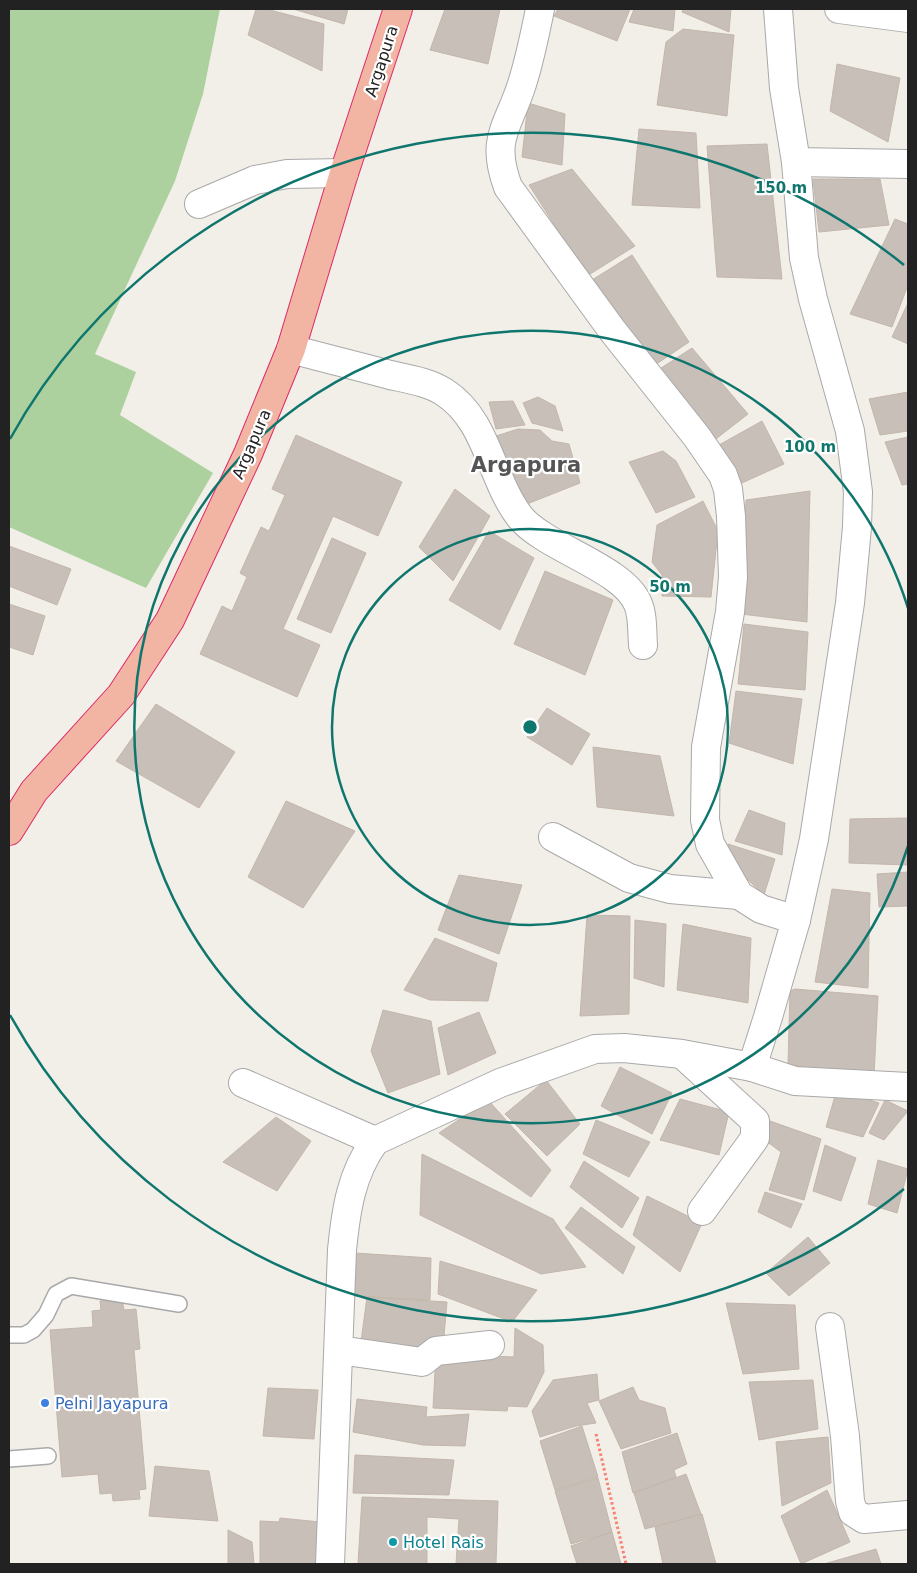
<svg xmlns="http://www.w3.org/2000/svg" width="917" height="1573" viewBox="0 0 917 1573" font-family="'DejaVu Sans',sans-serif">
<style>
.forest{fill:#add19e}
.building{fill:#c7bfb8;stroke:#c4b6ab}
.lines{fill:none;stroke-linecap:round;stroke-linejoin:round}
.service-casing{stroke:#a9a9a9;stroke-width:18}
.minor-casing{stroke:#a9a9a9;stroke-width:30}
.trunk-casing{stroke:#dc2a67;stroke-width:30}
.path{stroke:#fa8072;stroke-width:3;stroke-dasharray:2.5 2.5;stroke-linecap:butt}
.service{stroke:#fff;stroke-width:15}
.minor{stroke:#fff;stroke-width:28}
.trunk{stroke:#f2b4a3;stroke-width:28}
.ring{fill:none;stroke:#0f766e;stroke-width:2.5}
.shop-dot{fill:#3f7fe0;stroke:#fff;stroke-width:2}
.culture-dot{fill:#0f9aa8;stroke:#fff;stroke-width:2}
.labels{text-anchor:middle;stroke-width:4.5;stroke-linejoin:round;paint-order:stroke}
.street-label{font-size:16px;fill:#222;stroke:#fff}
.shop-label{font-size:16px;fill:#366cbe;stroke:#fff;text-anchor:start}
.culture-label{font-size:16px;fill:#0d838f;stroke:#fff;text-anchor:start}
.district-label{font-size:21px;font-weight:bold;fill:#555;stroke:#fff}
.centre{fill:#0f766e;stroke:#fff;stroke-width:2.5}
.ring-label{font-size:15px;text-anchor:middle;font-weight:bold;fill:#0f766e;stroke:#fff;stroke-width:4.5;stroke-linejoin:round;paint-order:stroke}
</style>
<rect width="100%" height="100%" fill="#f2efe9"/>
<path class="forest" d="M9 9H220L203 94 175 181 95 354 136 372 120 415 213 473 146 588 9 527Z"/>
<g class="building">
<path d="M256 9H266L324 24 322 71 248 35Z"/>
<path d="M293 9H348L344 24Z"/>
<path d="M445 9H500L488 64 430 50Z"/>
<path d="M558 9H630L617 41 554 16Z"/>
<path d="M634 9H675L673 31 629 22Z"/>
<path d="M683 9H731L729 32 682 12Z"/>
<path d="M683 29 734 35 727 116 657 105 666 42Z"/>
<path d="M837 64 900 78 888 142 830 111Z"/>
<path d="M528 103 565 114 562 165 522 157Z"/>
<path d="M639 129 696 133 700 208 632 205Z"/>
<path d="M767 144 782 279 717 277 707 146Z"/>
<path d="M572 169 635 246 587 276 529 185Z"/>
<path d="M813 179H880L889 225 819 232Z"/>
<path d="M895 219 908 224V285L892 327 850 314Z"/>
<path d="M632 255 689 342 652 367 592 280Z"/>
<path d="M908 303V344L892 337Z"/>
<path d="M692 348 748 414 712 442 658 370Z"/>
<path d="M908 392V431L880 435 869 399Z"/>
<path d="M538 397 555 406 563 431 532 423 523 403Z"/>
<path d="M513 401 525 425 496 429 489 402Z"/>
<path d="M762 421 784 464 733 487 719 445Z"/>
<path d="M518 429 540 430 552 441 569 444 580 483 522 506 496 436Z"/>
<path d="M296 435 402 482 378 536 333 516 283 629 320 645 297 697 200 654 222 606 232 611 247 577 240 573 261 527 269 531 285 495 272 489Z"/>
<path d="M908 437V484L902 485 885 442Z"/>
<path d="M663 451 676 461 695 497 656 513 629 462Z"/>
<path d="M455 489 490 516 453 581 419 547Z"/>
<path d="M810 491 807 622 741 614 746 500Z"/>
<path d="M703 501 718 531 711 597 662 596V575L652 562 657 525Z"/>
<path d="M489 531 534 558 500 630 449 600Z"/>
<path d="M332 538 366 553 331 633 297 619Z"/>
<path d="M9 546 71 569 57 605 9 586Z"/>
<path d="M545 571 613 600 585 675 514 644Z"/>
<path d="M9 604 45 616 33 655 9 647Z"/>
<path d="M744 624 808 632 805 690 738 684Z"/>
<path d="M736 691 802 699 793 764 729 743Z"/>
<path d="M156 704 235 752 199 808 116 761Z"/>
<path d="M547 708 590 734 572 765 527 737Z"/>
<path d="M593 747 660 756 674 816 597 807Z"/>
<path d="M286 801 355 831 303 908 248 877Z"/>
<path d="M749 810 785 823 782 855 735 841Z"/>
<path d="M908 818V865L849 863 850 819Z"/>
<path d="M728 844 775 859 764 895 727 860Z"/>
<path d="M908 872V906L879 907 877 874Z"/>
<path d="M459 875 522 885 499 954 438 930Z"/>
<path d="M832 889 870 893 868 988 815 982Z"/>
<path d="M587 915 630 916 629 1014 580 1016Z"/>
<path d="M635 920 666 924 664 987 634 978Z"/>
<path d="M683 924 751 938 748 1003 677 990Z"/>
<path d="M435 938 497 963 488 1001 430 1000 404 990Z"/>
<path d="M795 989 878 996 874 1076 788 1065 790 991Z"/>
<path d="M383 1010 431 1021 440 1074 388 1093 371 1051Z"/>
<path d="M479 1012 496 1053 448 1075 438 1028Z"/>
<path d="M620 1067 672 1093 652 1134 601 1106Z"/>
<path d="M546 1080 580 1124 547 1156 505 1114Z"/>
<path d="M837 1089 879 1103 863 1137 826 1127Z"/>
<path d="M680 1099 729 1112 719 1155 660 1140Z"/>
<path d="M488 1100 551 1170 531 1197 439 1133Z"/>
<path d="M885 1100 908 1111 884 1140 869 1133Z"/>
<path d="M276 1117 311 1141 277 1191 223 1162Z"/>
<path d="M596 1120 650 1142 629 1177 583 1154Z"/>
<path d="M770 1121 821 1139 804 1200 769 1190 781 1152 762 1138Z"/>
<path d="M825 1145 856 1158 841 1201 813 1191Z"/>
<path d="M422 1154 553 1219 586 1267 541 1274 420 1215Z"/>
<path d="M878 1160 908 1169 897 1213 868 1204Z"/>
<path d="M584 1161 639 1198 622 1228 570 1187Z"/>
<path d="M765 1192 802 1204 791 1228 758 1212Z"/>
<path d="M647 1196 702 1223 680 1272 633 1235Z"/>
<path d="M581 1207 635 1247 623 1274 565 1228Z"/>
<path d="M808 1237 830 1263 789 1296 766 1273Z"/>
<path d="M355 1253 431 1258 430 1300 351 1296Z"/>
<path d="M440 1261 537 1290 512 1322 438 1294Z"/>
<path d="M367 1297 447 1302 444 1336 424 1358 360 1349Z"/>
<path d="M122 1299 124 1310 136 1309 140 1349 134 1350 146 1489 139 1490 140 1499 113 1501 112 1493 100 1494 98 1474 62 1477 50 1330 93 1327 92 1311 101 1310 100 1301Z"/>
<path d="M726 1303 795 1305 799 1369 743 1374Z"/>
<path d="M515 1328 543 1345 544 1372 527 1407 508 1406 507 1411 433 1408 436 1354 514 1357Z"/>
<path d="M597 1374 599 1400 587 1403 596 1423 576 1426 540 1437 532 1411 553 1380Z"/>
<path d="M813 1380 818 1429 759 1440 749 1382Z"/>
<path d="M633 1387 639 1400 665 1408 671 1433 621 1449 599 1401Z"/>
<path d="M268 1388 318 1390 314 1439 263 1436Z"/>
<path d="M357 1399 427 1407 426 1417 469 1414 465 1446 423 1445 353 1432Z"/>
<path d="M582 1426 598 1477 555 1490 540 1441Z"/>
<path d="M677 1433 687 1464 674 1470 676 1477 633 1493 622 1452Z"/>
<path d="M828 1437 831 1483 782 1506 776 1442Z"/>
<path d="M355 1455 454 1460 449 1495 353 1493Z"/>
<path d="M155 1466 209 1471 218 1521 149 1516Z"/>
<path d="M686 1474 701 1514 645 1529 634 1493Z"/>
<path d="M598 1478 612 1532 571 1544 555 1491Z"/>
<path d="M827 1490 850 1542 801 1564 781 1516Z"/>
<path d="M362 1497 498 1501 496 1564H456L459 1519 427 1517V1564H358Z"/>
<path d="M702 1514 716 1564H663L655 1527Z"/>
<path d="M280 1518 320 1522 316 1564H260V1521L279 1522Z"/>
<path d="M228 1530 252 1542 254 1564H228Z"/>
<path d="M612 1532 621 1564H577L571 1546Z"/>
<path d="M876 1549 881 1564H824Z"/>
</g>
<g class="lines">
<defs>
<g id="service">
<path d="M9 1335H24L33 1330 46 1315 56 1294 71 1286 179 1304"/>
<path d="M9 1459 48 1456"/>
</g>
<g id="minor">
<path d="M540 9C535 34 530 59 522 84 508 128 490 138 508 187L612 330 697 437 723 475 728 489 731 516 733 577 730 612 706 747 705 820 710 844 739 895 761 909 796 920"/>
<path d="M839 9 908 18"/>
<path d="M796 162 908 164"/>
<path d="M199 204 255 180 287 174 344 173"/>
<path d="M291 349C324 358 357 366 390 375 408 379 429 382 444 392 488 420 490 478 520 517 545 548 624 568 638 604 643 615 642 633 643 645"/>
<path d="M553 837 629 878 670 889 739 895"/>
<path d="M683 1055 755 1121V1138L702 1211"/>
<path d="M752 1067 795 1081 908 1087"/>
<path d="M243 1083 375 1141"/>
<path d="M830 1327 845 1436 850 1501 853 1512 864 1519 908 1515"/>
<path d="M339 1350 422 1362 436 1351 490 1345"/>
<path d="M330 1564 342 1250C346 1210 351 1174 375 1141L500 1083 595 1049 624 1048 682 1054 752 1067 768 1017 796 920 814 839 850 603 857 527 858 492 850 431 813 299 804 258 796 162 784 88 778 9"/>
</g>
<path id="trunk" d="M9 831 34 791 121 695 170 620 248 454 291 349 344 173 398 9"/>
</defs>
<use href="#service" class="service-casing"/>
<use href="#minor" class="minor-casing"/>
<use href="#trunk" class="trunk-casing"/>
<path class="path" d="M596 1434 626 1564"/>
<use href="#service" class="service"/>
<use href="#minor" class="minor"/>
<use href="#trunk" class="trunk"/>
</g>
<g class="ring">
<circle cx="530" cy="727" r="198"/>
<path d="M908 846A396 396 0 1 1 908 608"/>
<path d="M904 1189A595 595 0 0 1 10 1015M10 439A595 595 0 0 1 904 265"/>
</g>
<circle class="shop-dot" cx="45" cy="1403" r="5"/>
<circle class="culture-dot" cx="393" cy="1542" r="5"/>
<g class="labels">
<g class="street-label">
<text transform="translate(381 61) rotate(-72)" y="6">Argapura</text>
<text transform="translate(251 444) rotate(-67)" y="6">Argapura</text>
</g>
<g class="shop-label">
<text x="55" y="1409">Pelni Jayapura</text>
</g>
<g class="culture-label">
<text x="403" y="1548">Hotel Rais</text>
</g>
<g class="district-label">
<text x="526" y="472">Argapura</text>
</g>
</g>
<circle cx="530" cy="727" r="8" class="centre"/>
<g class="ring-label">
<text x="781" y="193">150 m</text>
<text x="810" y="452">100 m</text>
<text x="670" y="592">50 m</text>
</g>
<rect width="917" height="1573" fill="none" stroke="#222222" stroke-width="20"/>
</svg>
